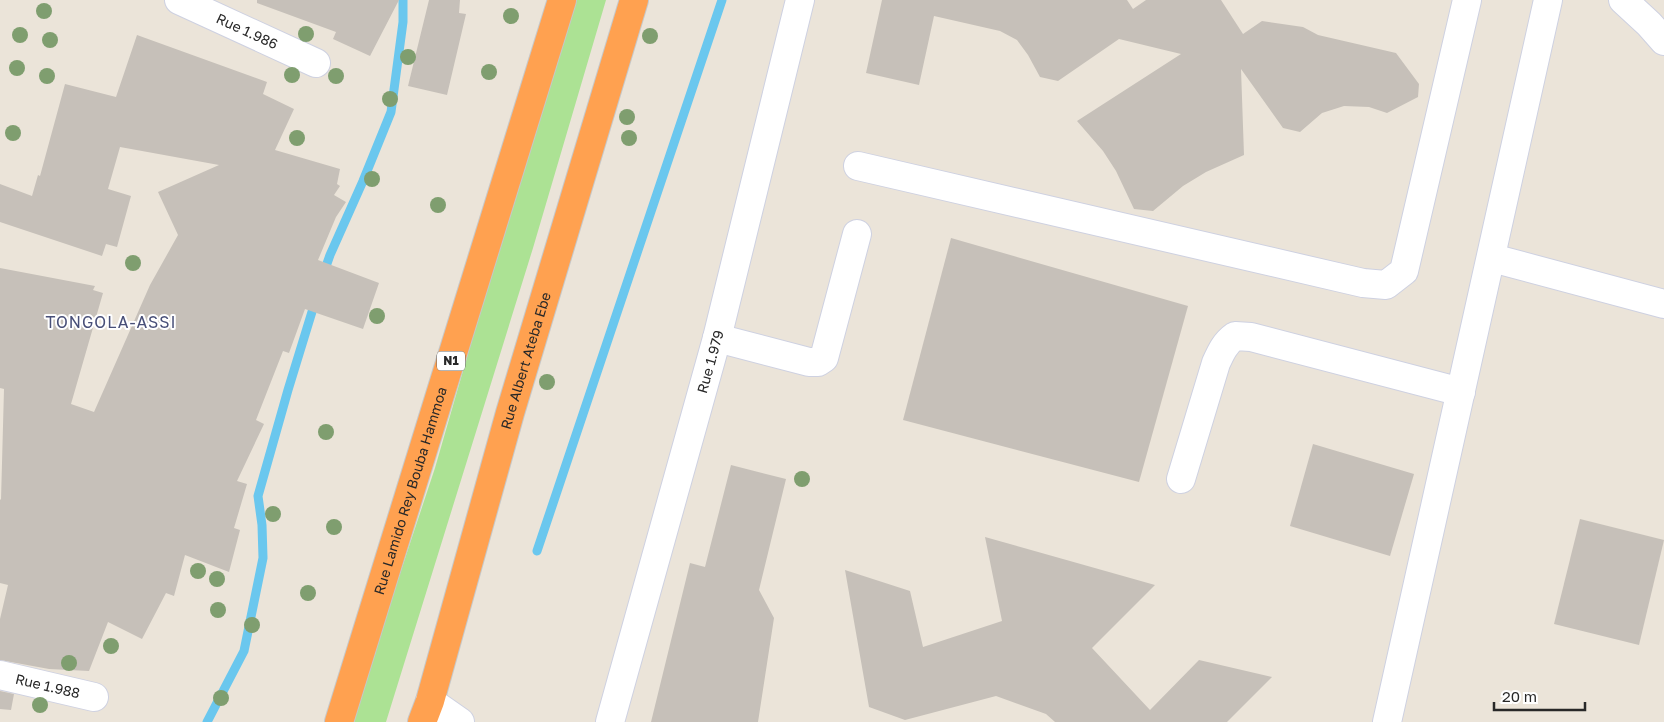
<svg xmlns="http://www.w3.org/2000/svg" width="1664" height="722" viewBox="0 0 1664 722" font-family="'Golos Text',sans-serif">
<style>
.green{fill:#ace294}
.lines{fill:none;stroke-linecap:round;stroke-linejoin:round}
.stream{stroke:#6ac7ee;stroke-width:9}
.building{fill:#c6c0b9}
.minor-casing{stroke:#ced1e1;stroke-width:30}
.highway-casing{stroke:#c7c7c7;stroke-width:30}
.minor{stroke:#fff;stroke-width:28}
.highway{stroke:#ffa150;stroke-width:28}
.tree{fill:#7f9e6f}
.labels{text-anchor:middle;stroke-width:4;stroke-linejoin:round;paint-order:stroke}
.shield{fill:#fff;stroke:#686868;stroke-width:1}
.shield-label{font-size:12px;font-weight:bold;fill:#282828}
.street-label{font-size:14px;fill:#282828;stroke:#fff}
.quarter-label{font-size:16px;letter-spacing:1px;fill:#484f78;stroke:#fff}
</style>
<rect width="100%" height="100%" fill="#ebe4d9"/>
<path class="green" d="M572 0H606L533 248 386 722H354L373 655 435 468 508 215Z"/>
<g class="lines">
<g class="stream">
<path d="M323 275 330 255 363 181 391 112 403 22V0"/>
<path d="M537 551 722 0"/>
<path d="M207 722 244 651 263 558 262 525 258 496 288 390 315 302"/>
</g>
</g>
<g class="building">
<path d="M257 0H399L370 56 333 39 336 32 257 3Z"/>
<path d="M429 0H460L459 13 466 14 447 95 408 86Z"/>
<path d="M882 0H1127L1133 9 1146 0H1221L1243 34 1262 21 1303 27 1318 35 1396 53 1419 84 1418 97 1387 113 1369 107 1344 106 1322 113 1300 132 1283 128 1241 69 1244 155 1206 172 1183 186 1153 211 1134 209 1116 171 1103 151 1077 121 1181 54 1119 39 1058 81 1040 77 1028 55 1017 40 1000 31 934 16 919 85 866 73Z"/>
<path d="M137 35 267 82 263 94 294 109 275 150 340 169 337 184 340 186 334 195 346 202 336 217 318 260 379 283 363 329 305 309 289 353 283 351 256 420 264 424 237 481 247 484 234 528 240 530 229 572 185 555 174 596 166 593 142 639 108 622 89 671 49 669 0 660V619L8 585 0 583V499L1 500 4 389 0 388V268L95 286 93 290 103 293 71 404 94 412 150 285 178 235 158 192 219 165 120 147 108 189 131 196 117 247 106 244 102 256 0 222V184L32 196 38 175 40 176 65 84 116 97Z"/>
<path d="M951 238 1188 306 1139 482 903 420Z"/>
<path d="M1313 444 1414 474 1390 556 1290 526Z"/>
<path d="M731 465 786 479 759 590 774 618 758 722H651L690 563 705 567Z"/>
<path d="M1580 519 1664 540 1639 645 1554 624Z"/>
<path d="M985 537 1155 585 1092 648 1150 710 1199 660 1272 677 1227 722H1055L1046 714 996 696 905 720 869 707 845 570 910 591 923 647 1002 621Z"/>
<path d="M0 691 14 694 11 710 0 709Z"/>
</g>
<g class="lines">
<defs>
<g id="minor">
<path id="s1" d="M179 0 316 63"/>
<path d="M1623 0 1649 24 1664 41"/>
<path d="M858 166 1363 283 1386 285 1404 271 1467 0"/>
<path d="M1492 258 1664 304"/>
<path d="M717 338 809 362H818L824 358 857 234"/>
<path d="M1181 479 1216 363C1221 352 1225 343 1235 336L1251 337 1461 392"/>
<path id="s2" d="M0 675 94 697"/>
<path d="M430 701 460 722"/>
<path id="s3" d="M610 722 717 338 800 0"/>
<path d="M1387 722 1548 0"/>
</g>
<g id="highway">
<path id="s4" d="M339 722 562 0"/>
<path id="s5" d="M422 722 430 701 510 413 634 0"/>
</g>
</defs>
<use href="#minor" class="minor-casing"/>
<use href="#highway" class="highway-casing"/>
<use href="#minor" class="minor"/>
<use href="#highway" class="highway"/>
</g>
<g class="tree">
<circle cx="44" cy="11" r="8"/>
<circle cx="511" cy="16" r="8"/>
<circle cx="306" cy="34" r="8"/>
<circle cx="20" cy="35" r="8"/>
<circle cx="650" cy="36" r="8"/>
<circle cx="50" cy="40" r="8"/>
<circle cx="408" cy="57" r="8"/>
<circle cx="17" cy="68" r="8"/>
<circle cx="489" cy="72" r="8"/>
<circle cx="292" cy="75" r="8"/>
<circle cx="47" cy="76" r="8"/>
<circle cx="336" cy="76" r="8"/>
<circle cx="390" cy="99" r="8"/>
<circle cx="627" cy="117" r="8"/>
<circle cx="13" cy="133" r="8"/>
<circle cx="297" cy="138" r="8"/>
<circle cx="629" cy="138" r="8"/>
<circle cx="372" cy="179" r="8"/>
<circle cx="438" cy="205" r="8"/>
<circle cx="133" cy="263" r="8"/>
<circle cx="377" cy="316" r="8"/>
<circle cx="547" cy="382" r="8"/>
<circle cx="326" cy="432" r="8"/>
<circle cx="802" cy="479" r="8"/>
<circle cx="273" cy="514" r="8"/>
<circle cx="334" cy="527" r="8"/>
<circle cx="198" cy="571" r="8"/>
<circle cx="217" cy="579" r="8"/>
<circle cx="308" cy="593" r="8"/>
<circle cx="218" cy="610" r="8"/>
<circle cx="252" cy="625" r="8"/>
<circle cx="111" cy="646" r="8"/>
<circle cx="69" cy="663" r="8"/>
<circle cx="221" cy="698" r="8"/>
<circle cx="40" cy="705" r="8"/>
</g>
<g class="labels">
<rect class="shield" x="437" y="351.5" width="28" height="19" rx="4"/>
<g class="shield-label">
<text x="451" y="365">N1</text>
</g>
<g class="street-label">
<text dy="5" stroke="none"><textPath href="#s1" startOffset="75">Rue 1.986</textPath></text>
<text dy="5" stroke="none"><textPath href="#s5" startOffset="376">Rue Albert Ateba Ebe</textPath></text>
<text dy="5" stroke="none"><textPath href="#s3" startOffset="374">Rue 1.979</textPath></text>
<text dy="5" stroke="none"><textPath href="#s4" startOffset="242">Rue Lamido Rey Bouba Hammoa</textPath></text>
<text dy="5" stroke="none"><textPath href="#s2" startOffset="49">Rue 1.988</textPath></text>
</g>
<g class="quarter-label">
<text x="111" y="328">TONGOLA-ASSI</text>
</g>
</g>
<path d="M1494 702v8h91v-8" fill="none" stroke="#282828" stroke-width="2.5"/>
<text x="1502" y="702" font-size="15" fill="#282828" stroke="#ffffff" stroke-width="4" paint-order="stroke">20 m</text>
</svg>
